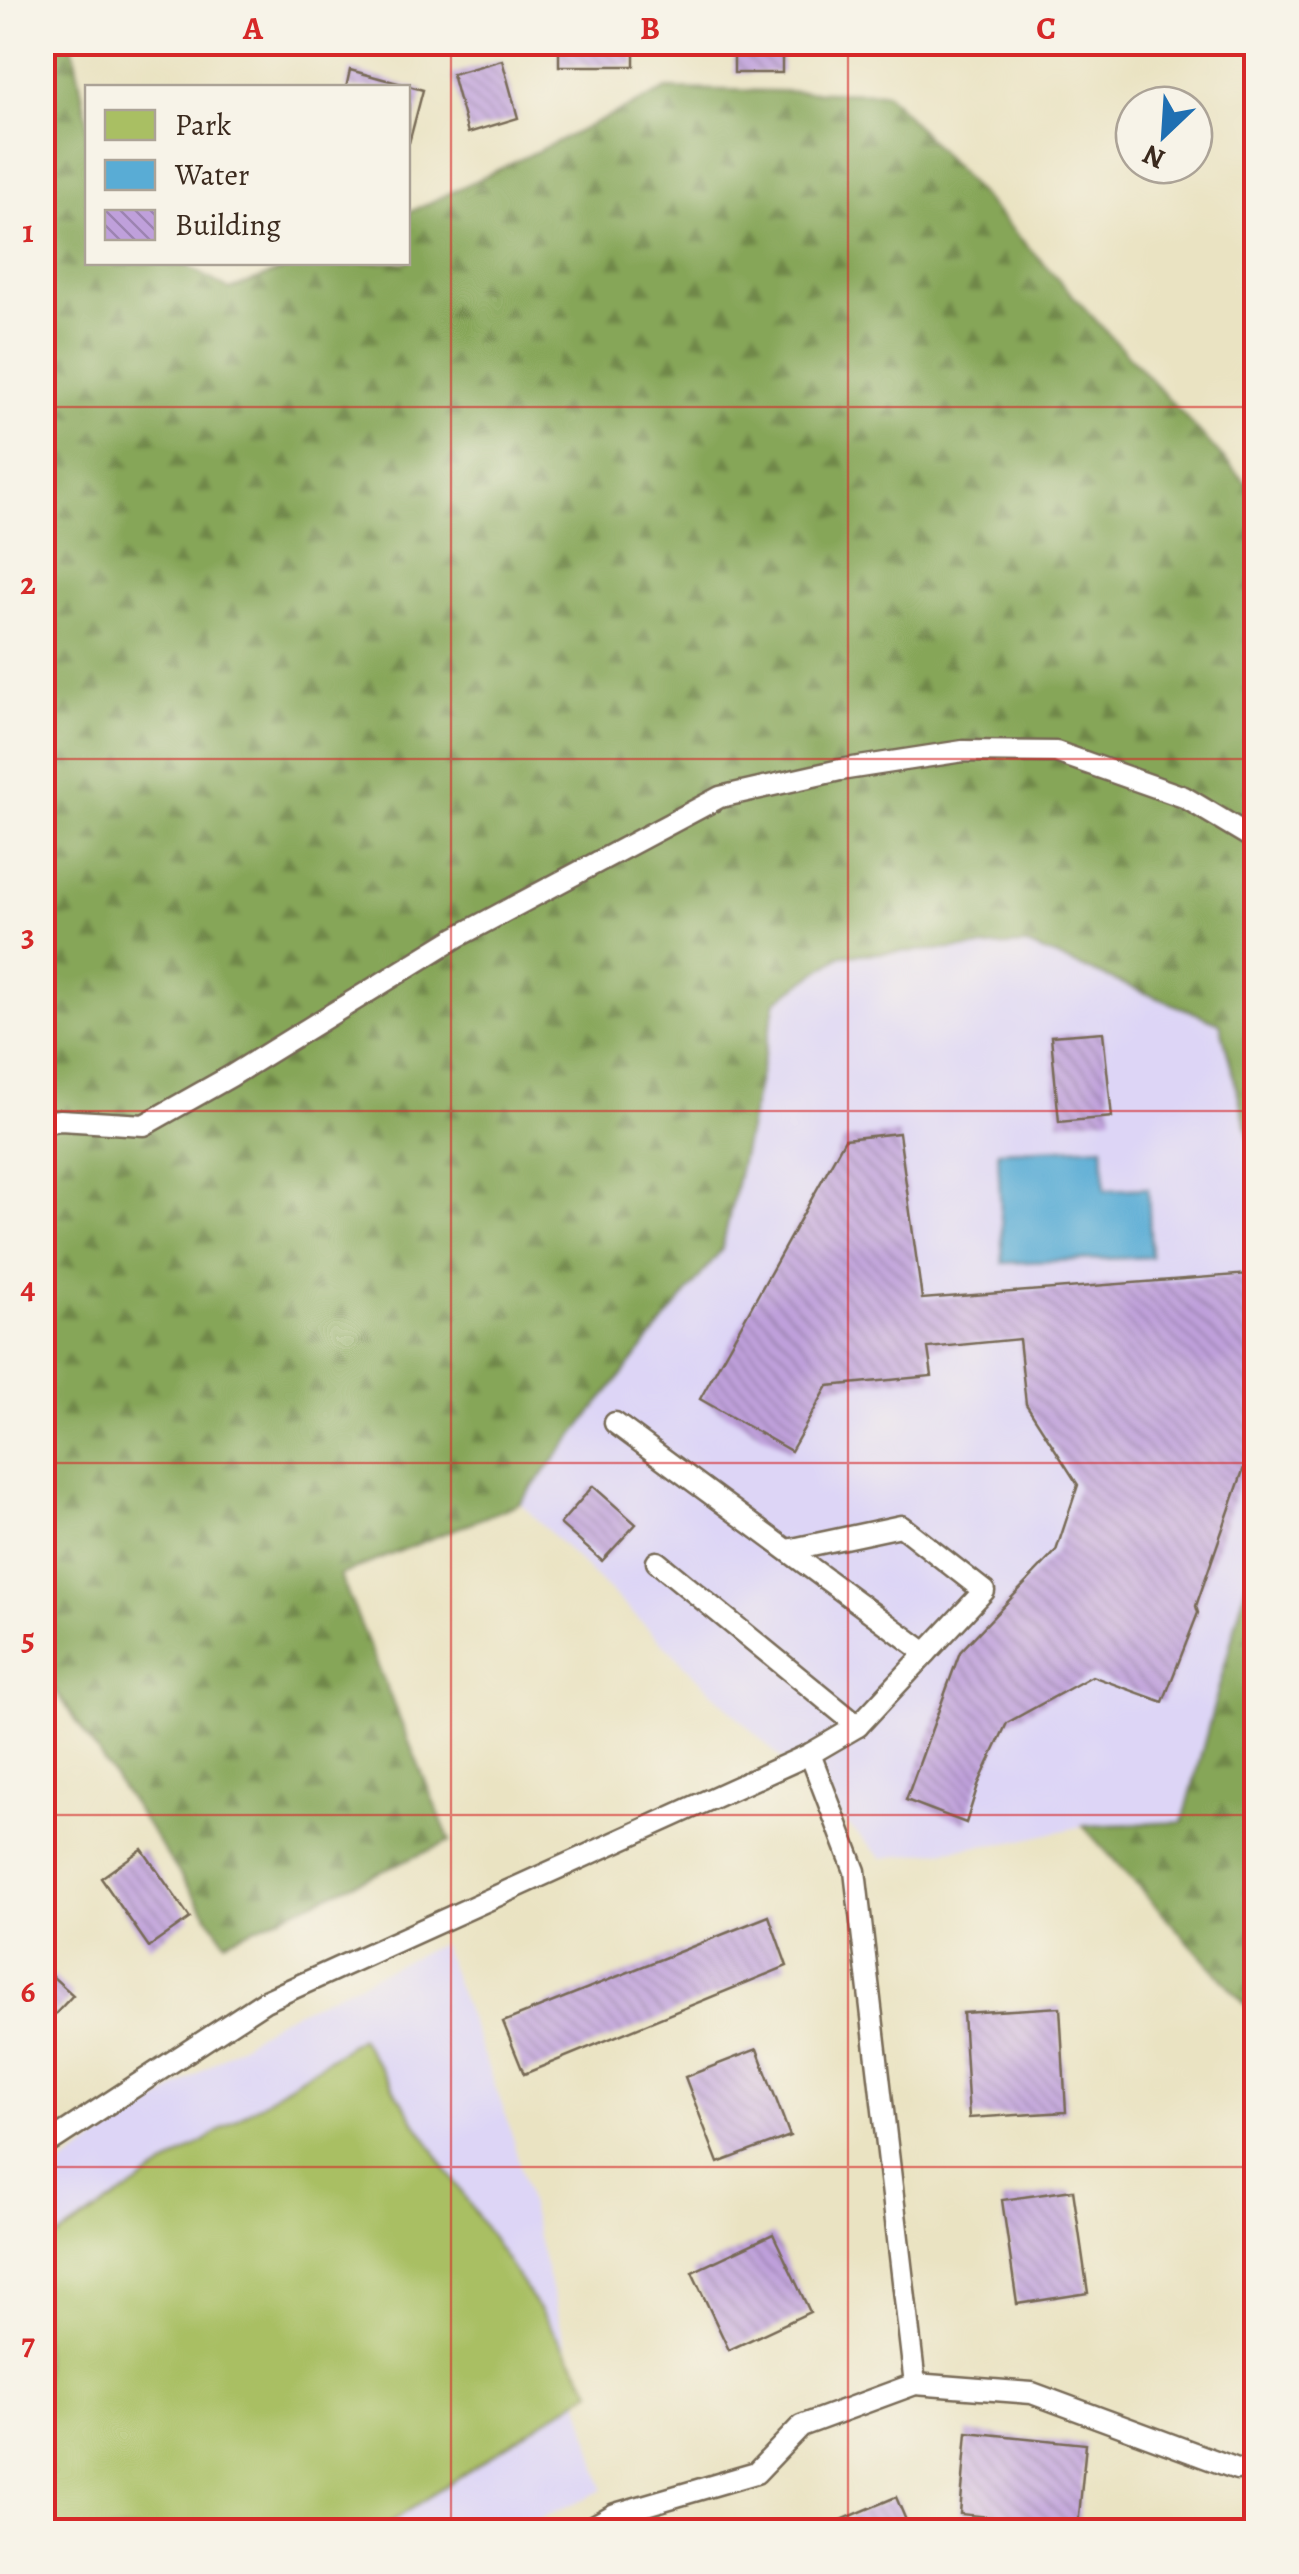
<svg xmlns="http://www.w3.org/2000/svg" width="1299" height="2574" viewBox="0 0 1299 2574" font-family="Alegreya,serif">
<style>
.built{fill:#ddd5f6}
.green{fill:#a9bf63;stroke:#727440;stroke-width:2.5}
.forest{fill:url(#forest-firs);stroke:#60683c;stroke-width:2.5}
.water{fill:#59acd5;stroke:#4a6b7a;stroke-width:2.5}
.building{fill:url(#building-back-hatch)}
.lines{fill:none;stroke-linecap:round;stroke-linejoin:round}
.lane-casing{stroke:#786b57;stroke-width:25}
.lane{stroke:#fff;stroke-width:20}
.grid{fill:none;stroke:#d62828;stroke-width:2.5;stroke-opacity:0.55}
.neatline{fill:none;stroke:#d62828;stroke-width:4}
.grid-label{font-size:32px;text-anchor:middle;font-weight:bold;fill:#d62828}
</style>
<defs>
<pattern id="forest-firs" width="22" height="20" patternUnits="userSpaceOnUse" patternTransform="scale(2.5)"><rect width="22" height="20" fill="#86a659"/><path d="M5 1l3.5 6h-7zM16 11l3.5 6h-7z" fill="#6f8749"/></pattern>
<pattern id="building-back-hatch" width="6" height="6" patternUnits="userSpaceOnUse" patternTransform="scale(2.5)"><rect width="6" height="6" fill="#bfa0db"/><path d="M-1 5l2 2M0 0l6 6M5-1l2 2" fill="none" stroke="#9c83b1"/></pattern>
</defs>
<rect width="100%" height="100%" fill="#f7f3e8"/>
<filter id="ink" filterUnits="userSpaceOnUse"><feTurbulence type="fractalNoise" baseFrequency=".01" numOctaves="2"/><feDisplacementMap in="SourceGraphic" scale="20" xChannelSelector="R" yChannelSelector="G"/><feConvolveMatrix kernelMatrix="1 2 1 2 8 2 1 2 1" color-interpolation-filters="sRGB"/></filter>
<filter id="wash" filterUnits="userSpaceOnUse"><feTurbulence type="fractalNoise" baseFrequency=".0048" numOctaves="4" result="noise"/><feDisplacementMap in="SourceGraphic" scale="40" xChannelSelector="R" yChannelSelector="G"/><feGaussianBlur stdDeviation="2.25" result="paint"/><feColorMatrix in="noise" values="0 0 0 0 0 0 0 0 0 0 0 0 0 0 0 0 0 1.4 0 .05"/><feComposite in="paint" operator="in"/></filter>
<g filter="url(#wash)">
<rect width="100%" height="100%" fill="#eae3c2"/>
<g class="built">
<path d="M1029 946 1220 1023 1256 1163V1548L1183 1822 1083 1826 1013 1842 882 1858 520 1503 722 1249 776 1001 842 955Z"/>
<path d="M441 1944 508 2121 603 2490 513 2531 43 2532V2178L276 2021Z"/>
</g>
<path class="green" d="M360 2038 592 2390 377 2531H43V2247Z"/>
<g class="forest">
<path d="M42 43H72L87 118 88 262 181 263 230 290 301 263 408 262V213L667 89 886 93 1247 484 1256 464V1164L1220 1023 1027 945 842 955 776 1001 722 1249 520 1503 340 1575 450 1841 225 1941 43 1672Z"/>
<path d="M1256 1548V2016L1083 1826 1183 1822Z"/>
</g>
<path class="water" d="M1103 1146 1105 1190 1148 1188 1151 1257 1003 1263 998 1151Z"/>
<g id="blocks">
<g class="building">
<rect x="559" y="42" width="75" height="24"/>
<rect x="734" y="42" width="48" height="31"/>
<path d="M502 60 518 118 468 133 452 74Z"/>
<path d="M350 70 423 90 409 143 408 88H346Z"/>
<path d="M1103 1032 1112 1117 1059 1122 1051 1036Z"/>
<path d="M899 1133 922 1299 1249 1274 1256 1433 1196 1606 1198 1613 1163 1702 1092 1676 1007 1723 978 1785 966 1823 906 1800 960 1652 1056 1551 1078 1485 1026 1404 1019 1339 928 1348 932 1376 828 1386 791 1451 700 1399 845 1139Z"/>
<path d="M593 1486 636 1524 602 1561 560 1524Z"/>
<path d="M142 1849 190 1918 149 1947 101 1878Z"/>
<path d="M769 1916 787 1966 524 2074 503 2022Z"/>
<path d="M42 1967 73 1995 42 2028Z"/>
<path d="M1060 2007 1066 2112 969 2118 963 2013Z"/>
<path d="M757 2049 790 2136 718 2163 685 2077Z"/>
<path d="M1073 2190 1088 2293 1017 2304 1002 2200Z"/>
<path d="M773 2234 810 2312 729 2350 692 2272Z"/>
<path d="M967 2432 1086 2444 1078 2526 960 2514Z"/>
<path d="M896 2497 911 2532H815V2531Z"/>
</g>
</g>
</g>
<g filter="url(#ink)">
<use href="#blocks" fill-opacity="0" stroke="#786b57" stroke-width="2.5"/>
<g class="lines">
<defs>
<g id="lane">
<path d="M42 1122 60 1120 144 1125 231 1076 457 937 720 797 840 770 963 751 1056 752 1184 797 1256 840"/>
<path d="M615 1423 926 1653"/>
<path d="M657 1562 858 1726"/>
<path d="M810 1754 855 1871 915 2384"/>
<path d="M42 2147 265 2001 810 1754 858 1726 984 1591 901 1526 788 1550"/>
<path d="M583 2532 615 2514 756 2473 801 2426 915 2384 1032 2393 1237 2469"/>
</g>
</defs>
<use href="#lane" class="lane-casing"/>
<use href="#lane" class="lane"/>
</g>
</g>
<path class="grid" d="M451 42V2532M848 42V2532M42 407H1256M42 759H1256M42 1111H1256M42 1463H1256M42 1815H1256M42 2167H1256"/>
<rect width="1299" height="2574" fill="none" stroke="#f7f3e8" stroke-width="110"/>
<rect x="85" y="85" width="325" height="180" fill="#f7f3e8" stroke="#aca397" stroke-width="2.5"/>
<rect x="105" y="110" width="50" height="30" fill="#a9bf63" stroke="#aca397" stroke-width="2.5"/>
<text x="175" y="135" font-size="30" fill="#3b2a1e">Park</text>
<rect x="105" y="160" width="50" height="30" fill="#59acd5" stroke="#aca397" stroke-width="2.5"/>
<text x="175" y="185" font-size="30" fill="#3b2a1e">Water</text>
<rect x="105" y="210" width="50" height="30" fill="url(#building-back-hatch)" stroke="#aca397" stroke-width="2.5"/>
<text x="175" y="235" font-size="30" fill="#3b2a1e">Building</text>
<g transform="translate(1164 135) rotate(205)"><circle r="48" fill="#f7f3e8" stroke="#aca397" stroke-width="2.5"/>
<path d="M0-8L18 38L0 25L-18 38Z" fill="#1f6fb2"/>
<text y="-15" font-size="28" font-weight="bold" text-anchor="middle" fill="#3b2a1e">N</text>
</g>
<rect x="55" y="55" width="1189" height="2464" class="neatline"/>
<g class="grid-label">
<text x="253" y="39">A</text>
<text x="650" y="39">B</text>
<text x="1046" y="39">C</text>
<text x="28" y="242">1</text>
<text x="28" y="594">2</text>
<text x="28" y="946">3</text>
<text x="28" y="1298">4</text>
<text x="28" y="1650">5</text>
<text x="28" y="2002">6</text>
<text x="28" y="2354">7</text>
</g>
</svg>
